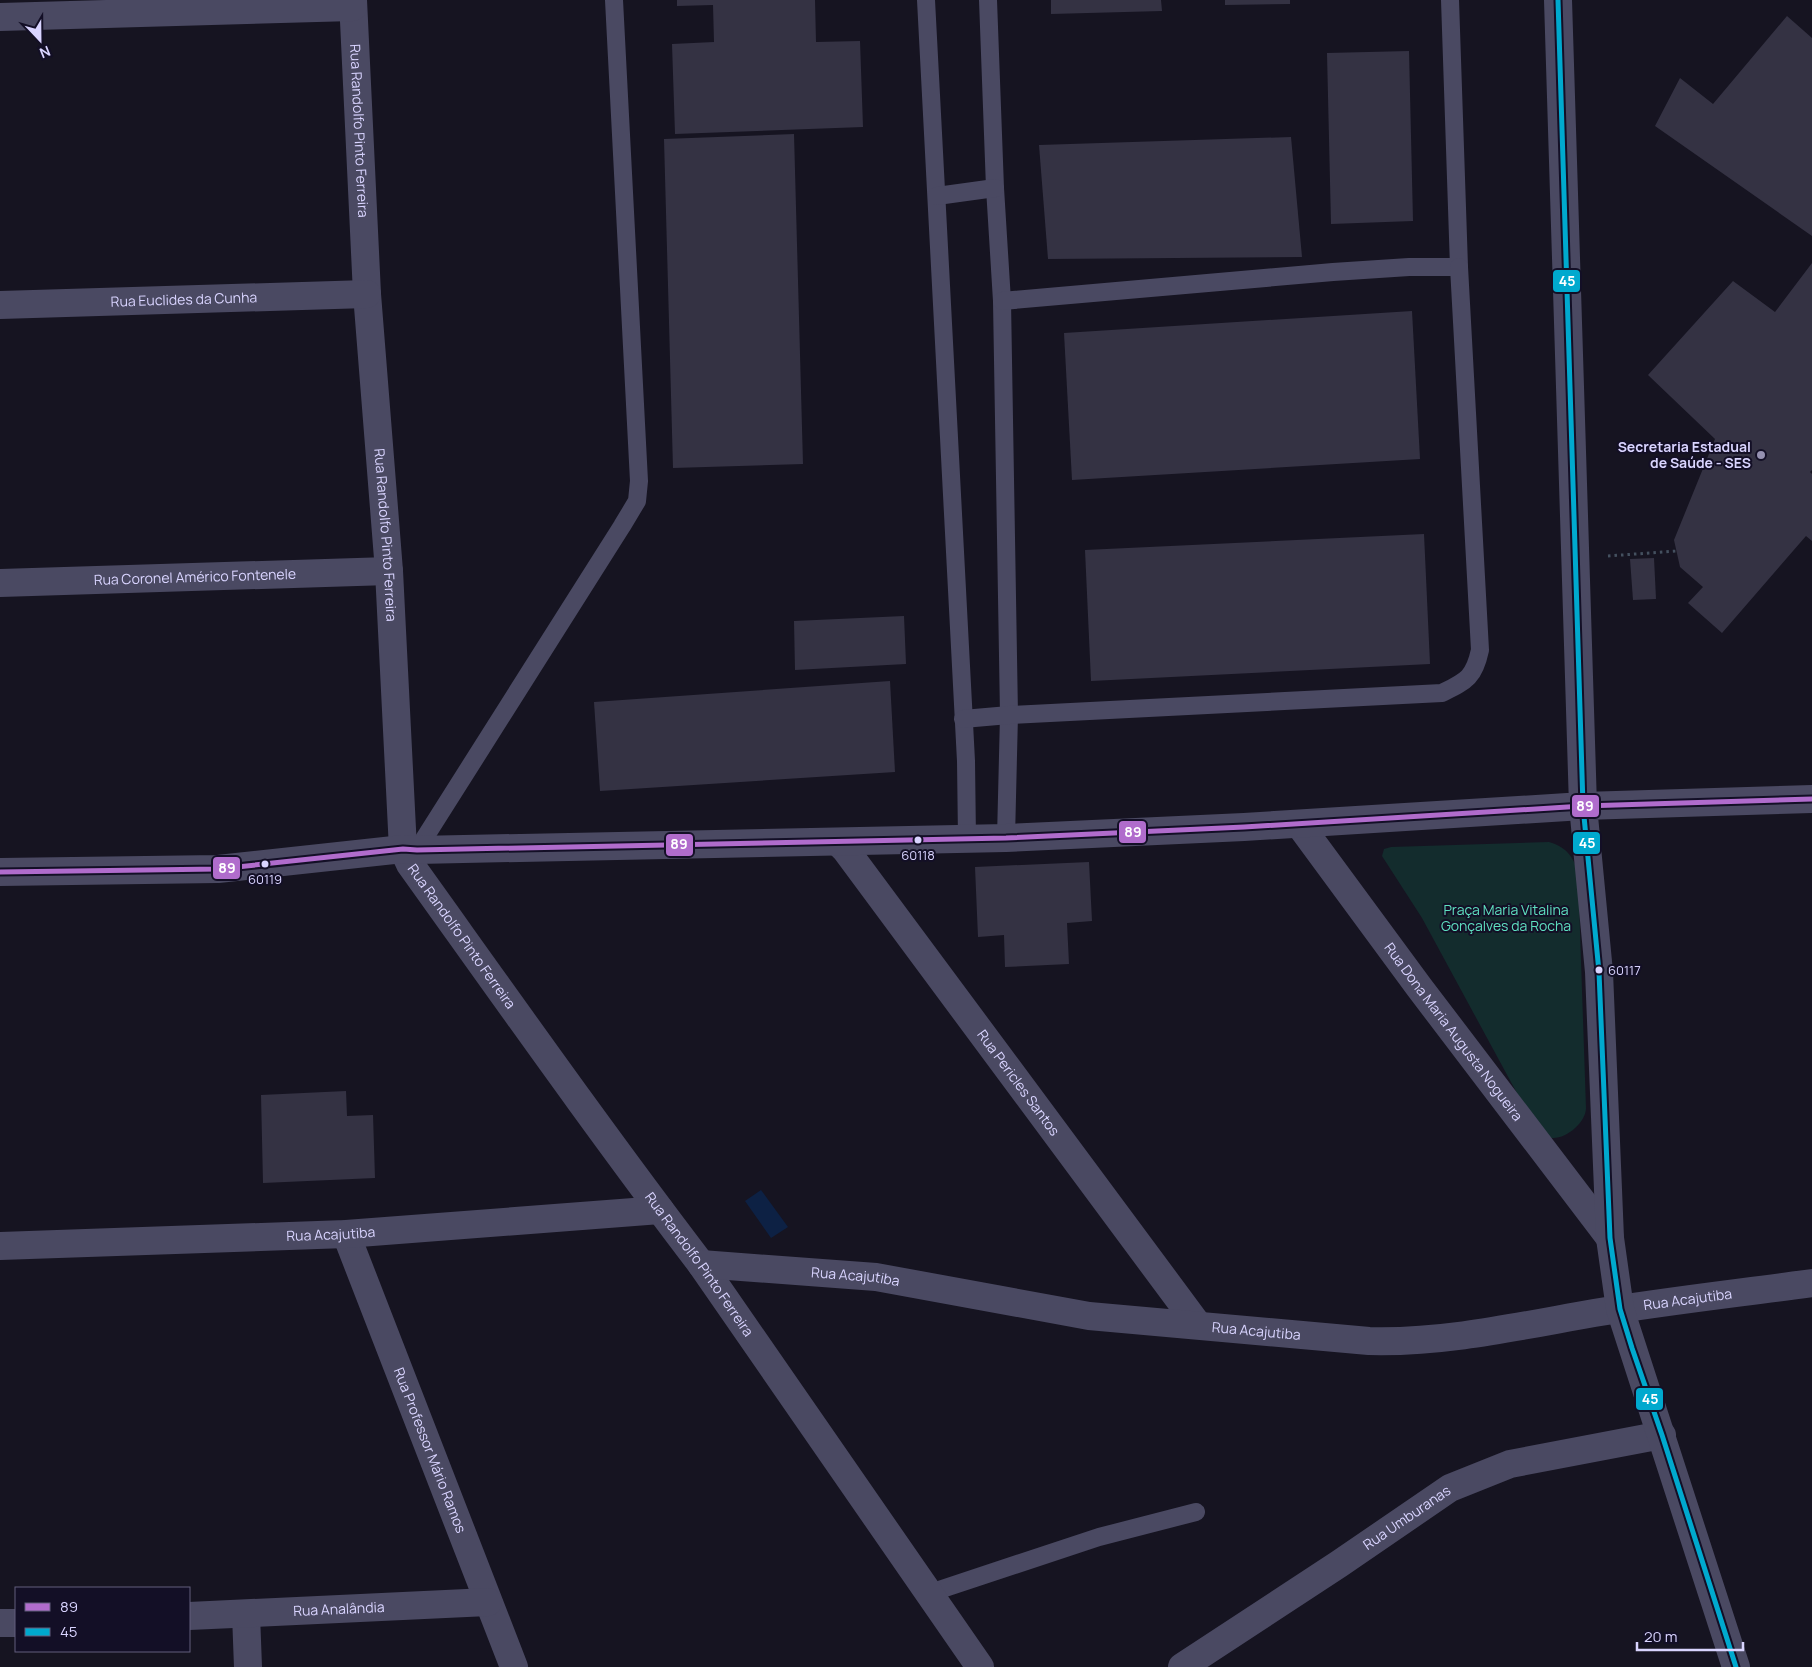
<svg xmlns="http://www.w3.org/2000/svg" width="1812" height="1667" viewBox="0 0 1812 1667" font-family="Manrope,sans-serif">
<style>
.green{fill:#132c2d}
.water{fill:#0d2144}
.building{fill:#343243}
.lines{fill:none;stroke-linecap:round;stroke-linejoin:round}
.path{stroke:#44505f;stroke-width:3;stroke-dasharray:2.5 4;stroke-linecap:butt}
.service{stroke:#4a4962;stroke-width:18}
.minor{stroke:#4a4962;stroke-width:28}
.tertiary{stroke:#4a4962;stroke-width:28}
.bus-1-casing{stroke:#130f26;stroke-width:9}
.bus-2-casing{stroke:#130f26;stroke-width:9}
.bus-1{stroke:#b06ccc;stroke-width:5}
.bus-2{stroke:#00a9ce;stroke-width:5}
.poi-dot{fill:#9591b1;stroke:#130f26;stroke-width:2}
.bus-dot{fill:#d9d4ff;stroke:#130f26;stroke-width:2}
.labels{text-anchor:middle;stroke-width:4;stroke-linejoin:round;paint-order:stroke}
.bus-label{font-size:13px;fill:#d9d4ff;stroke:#130f26}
.street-label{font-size:14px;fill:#d9d4ff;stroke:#130f26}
.poi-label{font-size:14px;font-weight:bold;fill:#d9d4ff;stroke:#130f26;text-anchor:end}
.park-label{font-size:14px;fill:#5fe0c0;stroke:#130f26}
.line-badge{stroke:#130f26;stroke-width:2}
.badge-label{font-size:14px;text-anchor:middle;font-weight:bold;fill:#fff}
</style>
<rect width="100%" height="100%" fill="#161421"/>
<path class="green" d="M1549 842C1566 847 1573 856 1578 872L1586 1108C1586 1122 1567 1139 1552 1138 1547 1138 1542 1134 1538 1132L1422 918 1382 856 1384 849 1391 847Z"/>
<path class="water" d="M761 1190 788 1227 771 1238 745 1201Z"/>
<g class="building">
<path d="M677 0H815L816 42 860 41 863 127 675 134 672 44 714 42 713 5 677 6Z"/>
<path d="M1051 0H1161L1162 11 1051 14Z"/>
<path d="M1225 0H1290V4L1225 5Z"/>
<path d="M1787 16 1812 38V236L1655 126 1680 78 1713 104Z"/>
<path d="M1409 51 1413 221 1331 224 1327 53Z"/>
<path d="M794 134 803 464 673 468 664 139Z"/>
<path d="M1291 137 1302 257 1048 259 1039 145Z"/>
<path d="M1812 263V470L1810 472 1812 474V541L1806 536 1722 633 1688 603 1703 587 1680 567 1674 540 1715 439 1648 375 1733 281 1775 312Z"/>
<path d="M1412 311 1420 459 1072 480 1064 333Z"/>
<path d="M1424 534 1430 664 1091 681 1085 550Z"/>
<path d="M1654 558 1656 599 1633 600 1630 559Z"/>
<path d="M904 616 906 664 795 670 794 621Z"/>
<path d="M890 681 895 772 600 791 594 702Z"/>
<path d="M1089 862 1092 921 1067 923 1069 964 1005 967 1004 935 978 937 975 867Z"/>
<path d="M346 1091 347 1116 373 1115 375 1178 263 1183 261 1095Z"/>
</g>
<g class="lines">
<path class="path" d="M1608 556 1677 551"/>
<g class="service">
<path d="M926 0 966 761 967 839"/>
<path d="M988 0 995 188 1002 301 1009 715 1006 838"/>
<path d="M937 196 995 188"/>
<path d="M1002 301 1333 272 1409 267H1459L1450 0"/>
<path d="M963 719 1009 715 1442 693C1466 681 1474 678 1480 650L1459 267"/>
<path d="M417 850 622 526 637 501 639 481 614 0"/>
<path d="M930 1593 1099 1537 1196 1512"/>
</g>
<g class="minor">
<path id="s1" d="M353 0 367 294 389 571 403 849 410 864C506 998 601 1133 701 1264L980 1667"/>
<path d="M0 17 353 7"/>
<path id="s2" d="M0 305 367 294"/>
<path id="s3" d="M0 583 389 571"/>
<path id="s4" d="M1299 824 1419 987 1610 1238"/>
<path id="s5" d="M838 842 845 849 1198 1325"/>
<path id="s6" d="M346 1234 514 1667"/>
<path id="s7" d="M0 1246 346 1234 660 1210"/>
<path id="s8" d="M701 1264 876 1277 1089 1316 1369 1341C1445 1343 1520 1326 1594 1313 1667 1301 1739 1293 1812 1283"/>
<path d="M246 1614 248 1667"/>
<path id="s9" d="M189 1616 488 1602"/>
<path d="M0 1623H16"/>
<path id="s10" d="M1182 1667 1339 1564 1450 1488 1510 1464 1662 1435"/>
<path d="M1736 1667 1620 1309 1610 1238 1599 972 1583 806 1812 799"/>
</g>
<path class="tertiary" d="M0 872 218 869 403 849 417 850 1006 838 1244 827 1583 806 1558 0"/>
<defs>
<path id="bus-1" d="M0 872 218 869 403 849 417 850 1006 838 1244 827 1583 806 1812 799"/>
<path id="bus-2" d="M1558 0 1583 806 1599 972 1610 1238 1620 1309 1632 1348 1662 1435 1736 1667"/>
</defs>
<use href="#bus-1" class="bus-1-casing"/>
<use href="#bus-2" class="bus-2-casing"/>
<use href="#bus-1" class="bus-1"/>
<use href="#bus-2" class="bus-2"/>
</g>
<circle class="poi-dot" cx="1761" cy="455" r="5"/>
<g class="bus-dot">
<circle cx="918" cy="840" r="4.5"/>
<circle cx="265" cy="864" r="4.5"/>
<circle cx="1599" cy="970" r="4.5"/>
</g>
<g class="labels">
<g class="bus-label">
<text x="918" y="860">60118</text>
<text x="265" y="884">60119</text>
<text x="1608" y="975" text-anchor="start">60117</text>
</g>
<g class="street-label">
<text dy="5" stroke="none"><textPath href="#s1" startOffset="131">Rua Randolfo Pinto Ferreira</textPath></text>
<text dy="5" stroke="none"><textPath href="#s2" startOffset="184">Rua Euclides da Cunha</textPath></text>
<text dy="5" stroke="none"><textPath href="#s1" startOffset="536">Rua Randolfo Pinto Ferreira</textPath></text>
<text dy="5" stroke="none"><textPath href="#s3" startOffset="195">Rua Coronel Américo Fontenele</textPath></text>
<text dy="5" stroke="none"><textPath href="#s1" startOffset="956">Rua Randolfo Pinto Ferreira</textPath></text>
<text dy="5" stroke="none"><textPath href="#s4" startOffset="259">Rua Dona Maria Augusta Nogueira</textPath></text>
<text dy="5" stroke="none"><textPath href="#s5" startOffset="301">Rua Pericles Santos</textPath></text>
<text dy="5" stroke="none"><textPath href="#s7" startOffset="331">Rua Acajutiba</textPath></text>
<text dy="5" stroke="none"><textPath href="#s1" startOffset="1361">Rua Randolfo Pinto Ferreira</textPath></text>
<text dy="5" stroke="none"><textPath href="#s8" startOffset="155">Rua Acajutiba</textPath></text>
<text dy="5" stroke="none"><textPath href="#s8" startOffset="995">Rua Acajutiba</textPath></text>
<text dy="5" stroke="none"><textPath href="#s8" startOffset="560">Rua Acajutiba</textPath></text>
<text dy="5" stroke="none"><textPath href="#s6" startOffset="232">Rua Professor Mário Ramos</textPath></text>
<text dy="5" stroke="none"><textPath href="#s10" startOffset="270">Rua Umburanas</textPath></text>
<text dy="5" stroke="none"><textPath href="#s9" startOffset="150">Rua Analândia</textPath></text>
</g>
<g class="poi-label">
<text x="1751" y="452">Secretaria Estadual<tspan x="1751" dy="16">de Saúde - SES</tspan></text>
</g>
<g class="park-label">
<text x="1506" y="915">Praça Maria Vitalina<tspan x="1506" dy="16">Gonçalves da Rocha</tspan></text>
</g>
</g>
<g class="line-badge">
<rect x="1552" y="269" width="29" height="24" rx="5" fill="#00a9ce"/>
<rect x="1571" y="794" width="29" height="24" rx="5" fill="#b06ccc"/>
<rect x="1118" y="820" width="29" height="24" rx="5" fill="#b06ccc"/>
<rect x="1572" y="831" width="29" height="24" rx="5" fill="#00a9ce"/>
<rect x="665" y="833" width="29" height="24" rx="5" fill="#b06ccc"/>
<rect x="212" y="856" width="29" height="24" rx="5" fill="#b06ccc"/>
<rect x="1635" y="1387" width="29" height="24" rx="5" fill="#00a9ce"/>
</g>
<g class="badge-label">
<text x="1567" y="286">45</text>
<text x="1585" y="811">89</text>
<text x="1133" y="837">89</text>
<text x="1587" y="848">45</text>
<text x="679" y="849">89</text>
<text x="227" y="873">89</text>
<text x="1650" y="1404">45</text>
</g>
<rect x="15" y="1587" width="175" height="65" fill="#130f26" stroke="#625e7d"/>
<rect x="25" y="1603" width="25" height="8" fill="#b06ccc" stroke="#625e7d"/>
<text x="60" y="1612" font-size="15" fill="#d9d4ff">89</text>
<rect x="25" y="1628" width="25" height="8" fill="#00a9ce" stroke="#625e7d"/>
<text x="60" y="1637" font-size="15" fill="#d9d4ff">45</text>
<g transform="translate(40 40) rotate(158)" stroke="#130f26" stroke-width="4" paint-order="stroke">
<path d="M0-4L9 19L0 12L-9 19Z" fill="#d9d4ff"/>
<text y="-8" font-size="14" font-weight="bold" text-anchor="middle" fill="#d9d4ff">N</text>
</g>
<path d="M1637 1642v8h106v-8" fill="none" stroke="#d9d4ff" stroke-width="2.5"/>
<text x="1644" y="1642" font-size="15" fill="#d9d4ff" stroke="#130f26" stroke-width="4" paint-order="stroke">20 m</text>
</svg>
